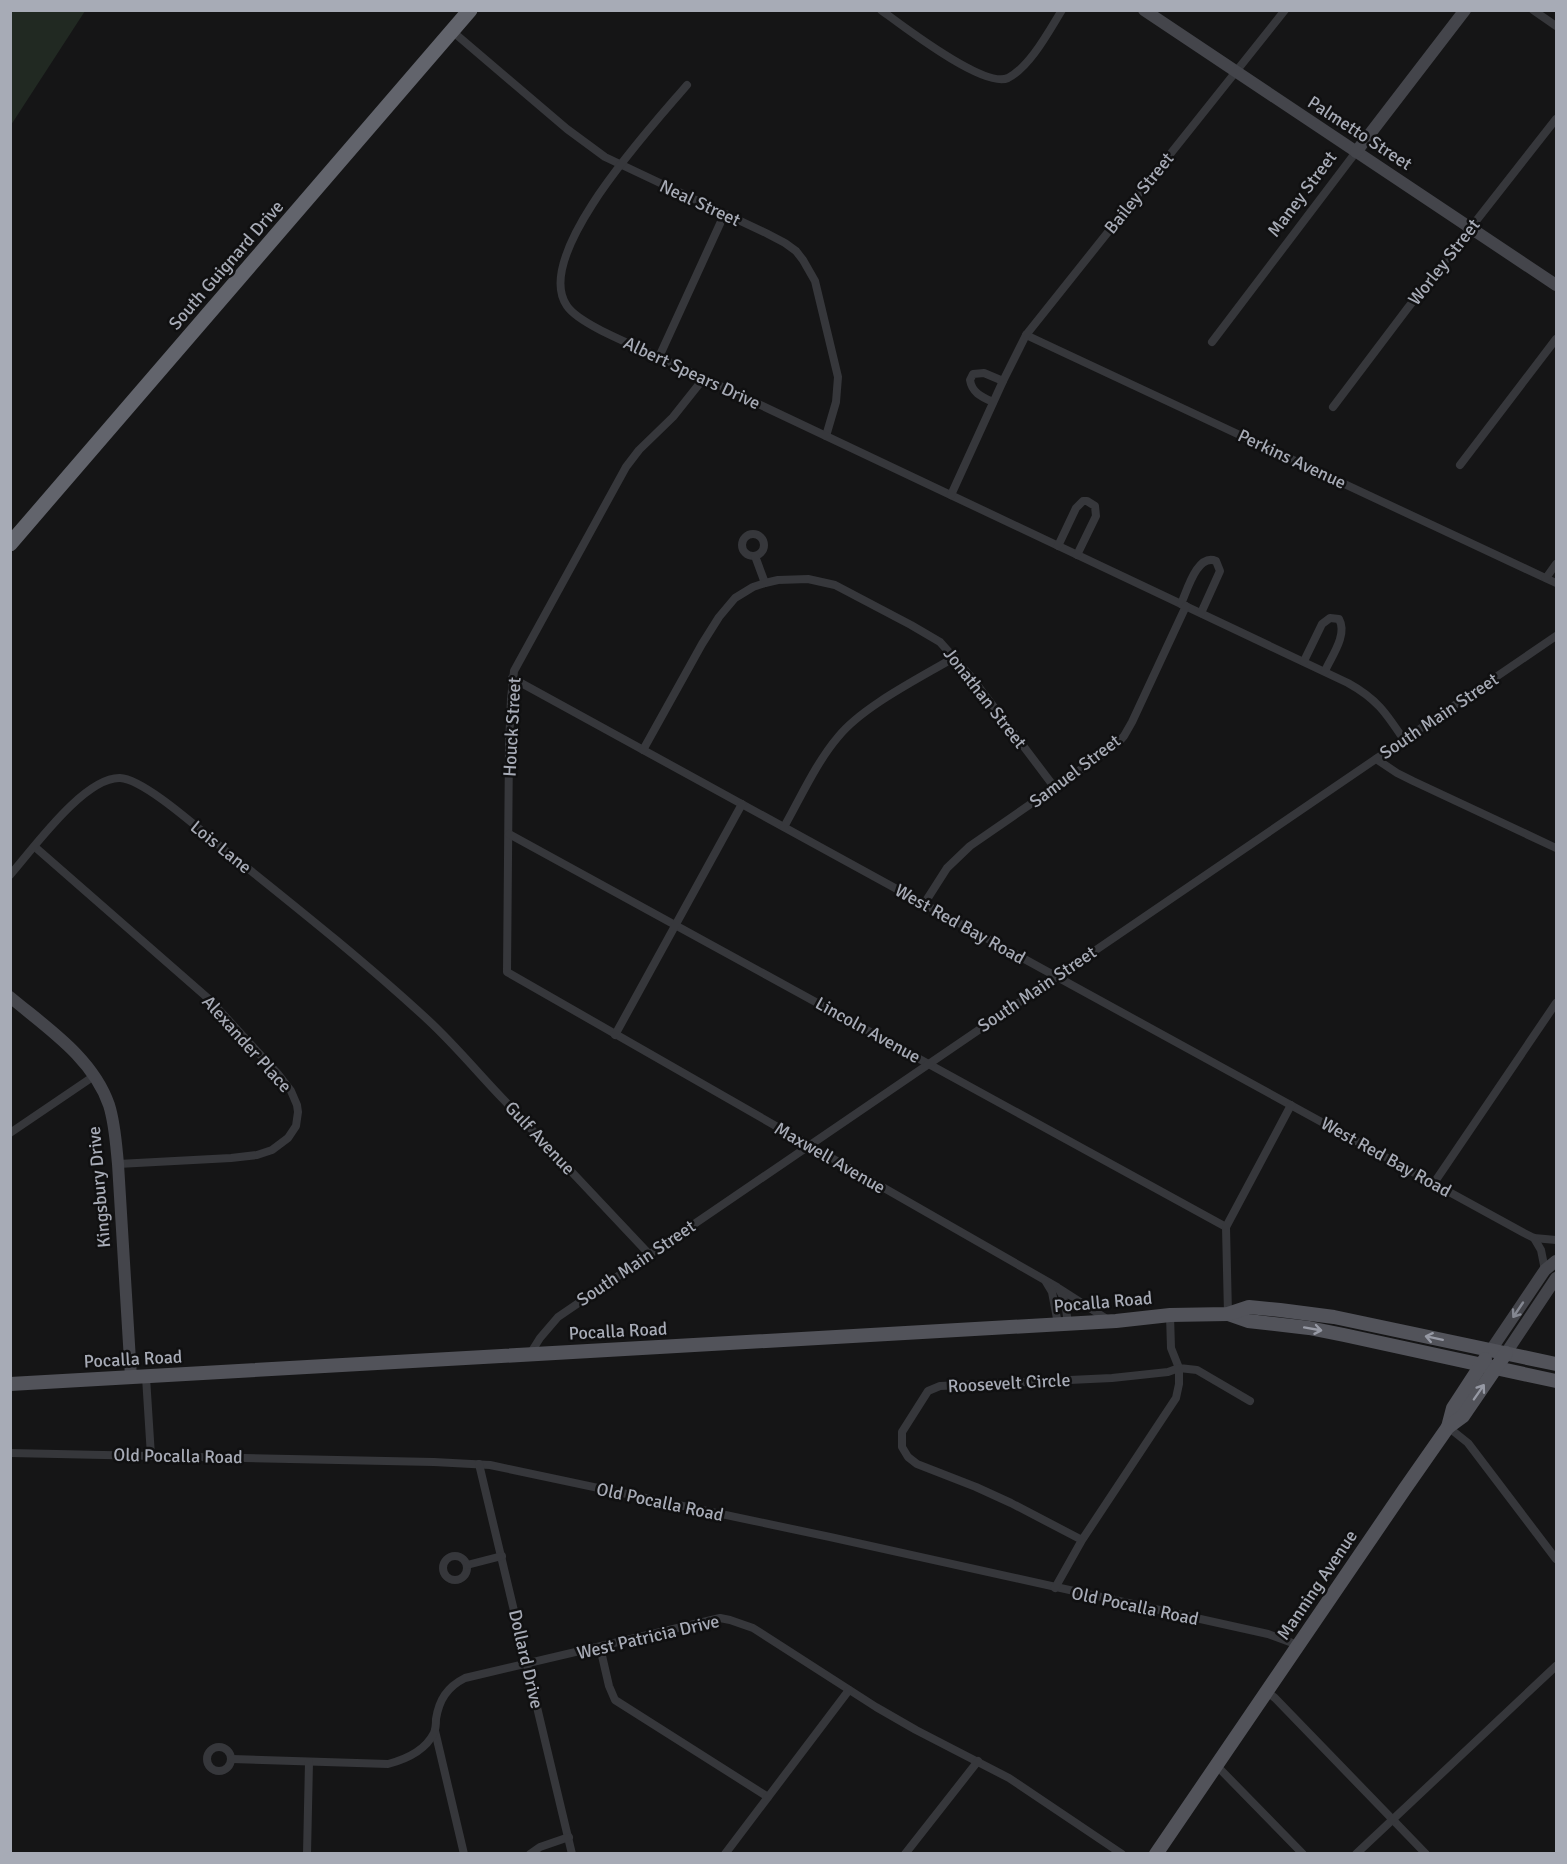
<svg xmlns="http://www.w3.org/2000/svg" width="1567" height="1864" viewBox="0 0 1567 1864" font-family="Signika,sans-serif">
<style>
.green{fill:#212922}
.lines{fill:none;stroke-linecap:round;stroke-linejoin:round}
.street{stroke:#36373b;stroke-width:8}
.secondary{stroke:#44454b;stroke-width:12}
.primary{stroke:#52535a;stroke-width:14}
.highway{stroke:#62646c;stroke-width:15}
.oneway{stroke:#848791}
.oneway2{stroke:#9699a4}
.labels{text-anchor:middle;stroke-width:5;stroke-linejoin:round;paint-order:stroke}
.street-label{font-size:18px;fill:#a7abb6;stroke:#101011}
</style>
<rect width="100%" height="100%" fill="#151516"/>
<path class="green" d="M11 10 85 11 11 125 10 11Z"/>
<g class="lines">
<g class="street">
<path d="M881 10C903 26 984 89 1008 78 1030 67 1049 31 1062 10"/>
<path d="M1533 10 1556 26"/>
<path d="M452 31 567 129 605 157 766 233 785 243 796 251 803 260 815 281 838 377 836 402 826 436"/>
<path d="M687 85C655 123 531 255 567 306 580 325 636 346 659 357L1348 683C1377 699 1386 713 1404 740"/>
<path d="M1026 335 1556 583"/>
<path d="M1212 342 1356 152"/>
<path d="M659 357 724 215"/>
<path d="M704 378 673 417 639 450 626 467 514 671 511 699 509 746 507 972 1057 1287C1066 1297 1066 1311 1068 1324"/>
<path d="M993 402C982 397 972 393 970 380L973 374 984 373 1003 381"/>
<path d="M1333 407 1407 309 1556 119"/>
<path d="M1460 465 1556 339"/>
<path d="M951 495 1003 381 1026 335 1285 10"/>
<circle cx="753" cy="545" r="11"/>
<path d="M1058 546 1076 508 1083 501H1087L1095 506 1096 516 1077 555"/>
<path d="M755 556 765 583"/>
<path d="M1546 578 1556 564"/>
<path d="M1181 604C1187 591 1197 553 1216 561L1220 571 1201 613"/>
<path d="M1304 661 1322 624 1330 618 1339 619C1348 635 1331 657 1325 671"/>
<path d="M512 678 1524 1233 1534 1238 1556 1240"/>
<path d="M643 750 702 644 719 617 735 598 753 587 765 583 778 580 808 579 835 585 911 625 940 642 972 678 1055 788"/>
<path d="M1376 759 1397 773 1413 781 1556 848"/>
<path d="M784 827C801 797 816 763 838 737 863 706 920 678 955 657"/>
<path d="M509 834 1226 1227"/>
<path d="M35 847 210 1000 278 1074 291 1091 297 1105 298 1112 296 1126 288 1138 272 1150 257 1155 231 1158 118 1164"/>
<path d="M10 875C33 849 84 777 120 778 144 779 200 830 220 846 291 903 362 959 428 1020 455 1045 478 1073 503 1099 552 1151 600 1202 649 1254"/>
<path d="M924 904 947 868 970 846 1116 745 1124 736 1132 722 1186 606"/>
<path d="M615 1035 742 804"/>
<path d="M10 1133 94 1076"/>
<path d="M1434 1183 1556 1003"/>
<path d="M1534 1238 1541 1250 1545 1270"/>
<path d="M1046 1282 1052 1292 1058 1324"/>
<path d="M1060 1289 1110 1321"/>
<path d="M1228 1314 1226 1227 1291 1105"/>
<path d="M1170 1315 1171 1348 1179 1368 1197 1370 1250 1401"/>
<path d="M530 1354 540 1338 558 1317 1556 636"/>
<path d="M146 1377 151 1456"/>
<path d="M1448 1427 1468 1443 1556 1559"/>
<path d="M10 1453 434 1462 490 1465 830 1537 1268 1634 1298 1645"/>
<path d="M479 1464 572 1854"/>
<circle cx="455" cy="1568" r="12"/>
<path d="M467 1565 502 1556"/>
<path d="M1055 1588 1082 1540 1176 1398 1179 1384V1368L1168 1372 1112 1378 940 1386 928 1391 902 1432V1447L908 1457 917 1464 976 1487 1011 1503 1082 1540"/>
<path d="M600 1647 609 1686 615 1700 768 1797"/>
<path d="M1266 1691 1275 1698 1426 1854"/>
<path d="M435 1731 464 1854"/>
<circle cx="219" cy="1759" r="12"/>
<path d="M232 1759 388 1764C407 1759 425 1751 434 1733 436 1728 436 1724 436 1719 439 1700 447 1687 465 1678L720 1618 730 1620 753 1628 876 1707 916 1730 1009 1778 1122 1854"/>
<path d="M1216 1765 1303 1854"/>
<path d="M307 1854 309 1762"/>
<path d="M530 1854 540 1847 569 1837"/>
<path d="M725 1854 849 1690"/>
<path d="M905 1854 978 1761"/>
<path d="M1356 1854 1556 1666"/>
</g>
<g class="secondary">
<path d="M1144 10 1556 285"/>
<path d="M1356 152 1465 10"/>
<path d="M10 997C47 1028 93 1058 109 1105 115 1124 116 1144 118 1164L131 1377"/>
<path d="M1491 1350 1545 1270 1556 1261"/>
<path d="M1506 1353 1556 1278"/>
</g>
<g class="primary">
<path d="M1228 1314 1248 1321 1309 1328 1344 1335 1556 1381"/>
<path d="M10 1384C379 1362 748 1340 1116 1321L1170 1315 1228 1314 1249 1307 1280 1310 1334 1317 1556 1364"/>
<path d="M1448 1427 1453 1408 1485 1359"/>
<path d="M1156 1854 1404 1490 1448 1427 1463 1416 1506 1353"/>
</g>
<path class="highway" d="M10 544 470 10"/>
</g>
<defs><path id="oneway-shaft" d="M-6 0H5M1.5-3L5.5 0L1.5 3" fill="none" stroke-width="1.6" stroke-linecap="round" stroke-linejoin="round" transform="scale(1.5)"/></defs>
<use class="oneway" href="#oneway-shaft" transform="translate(1518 1310) rotate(124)"/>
<g class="oneway2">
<use href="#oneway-shaft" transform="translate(1313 1329) rotate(10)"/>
<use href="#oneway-shaft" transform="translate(1434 1338) rotate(-168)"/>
<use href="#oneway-shaft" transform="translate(1479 1392) rotate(-55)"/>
</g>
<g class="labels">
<g class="street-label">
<text transform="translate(1360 133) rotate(33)" y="6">Palmetto Street</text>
<text transform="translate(1139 193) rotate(-51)" y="6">Bailey Street</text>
<text transform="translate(1302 194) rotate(-53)" y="6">Maney Street</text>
<text transform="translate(700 203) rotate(25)" y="6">Neal Street</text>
<text transform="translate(1444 262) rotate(-52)" y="6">Worley Street</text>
<text transform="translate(226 265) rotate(-49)" y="6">South Guignard Drive</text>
<text transform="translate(692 373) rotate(25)" y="6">Albert Spears Drive</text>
<text transform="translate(1292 459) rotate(25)" y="6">Perkins Avenue</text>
<text transform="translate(985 698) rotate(52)" y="6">Jonathan Street</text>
<text transform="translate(1439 716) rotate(-34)" y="6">South Main Street</text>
<text transform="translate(512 727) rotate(-87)" y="6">Houck Street</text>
<text transform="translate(1075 771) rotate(-37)" y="6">Samuel Street</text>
<text transform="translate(221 847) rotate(39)" y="6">Lois Lane</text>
<text transform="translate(960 924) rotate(29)" y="6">West Red Bay Road</text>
<text transform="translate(1037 989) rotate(-34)" y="6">South Main Street</text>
<text transform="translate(868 1030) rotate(29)" y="6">Lincoln Avenue</text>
<text transform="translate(247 1044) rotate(48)" y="6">Alexander Place</text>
<text transform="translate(540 1138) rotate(47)" y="6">Gulf Avenue</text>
<text transform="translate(1386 1157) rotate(29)" y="6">West Red Bay Road</text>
<text transform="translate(830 1158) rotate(30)" y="6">Maxwell Avenue</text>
<text transform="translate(99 1187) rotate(-95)" y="6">Kingsbury Drive</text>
<text transform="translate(636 1263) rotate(-34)" y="6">South Main Street</text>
<text transform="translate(1103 1302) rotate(-5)" y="6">Pocalla Road</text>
<text transform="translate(618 1331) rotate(-3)" y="6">Pocalla Road</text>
<text transform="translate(133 1359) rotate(-3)" y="6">Pocalla Road</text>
<text transform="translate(1009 1383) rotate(-3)" y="6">Roosevelt Circle</text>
<text transform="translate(178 1456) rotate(1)" y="6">Old Pocalla Road</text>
<text transform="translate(660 1502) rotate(12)" y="6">Old Pocalla Road</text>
<text transform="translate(1317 1585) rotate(-56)" y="6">Manning Avenue</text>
<text transform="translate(1135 1606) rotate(12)" y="6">Old Pocalla Road</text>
<text transform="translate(648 1637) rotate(-13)" y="6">West Patricia Drive</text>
<text transform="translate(526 1659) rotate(77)" y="6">Dollard Drive</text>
</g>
</g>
<rect width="1567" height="1864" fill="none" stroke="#a7abb6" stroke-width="24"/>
</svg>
